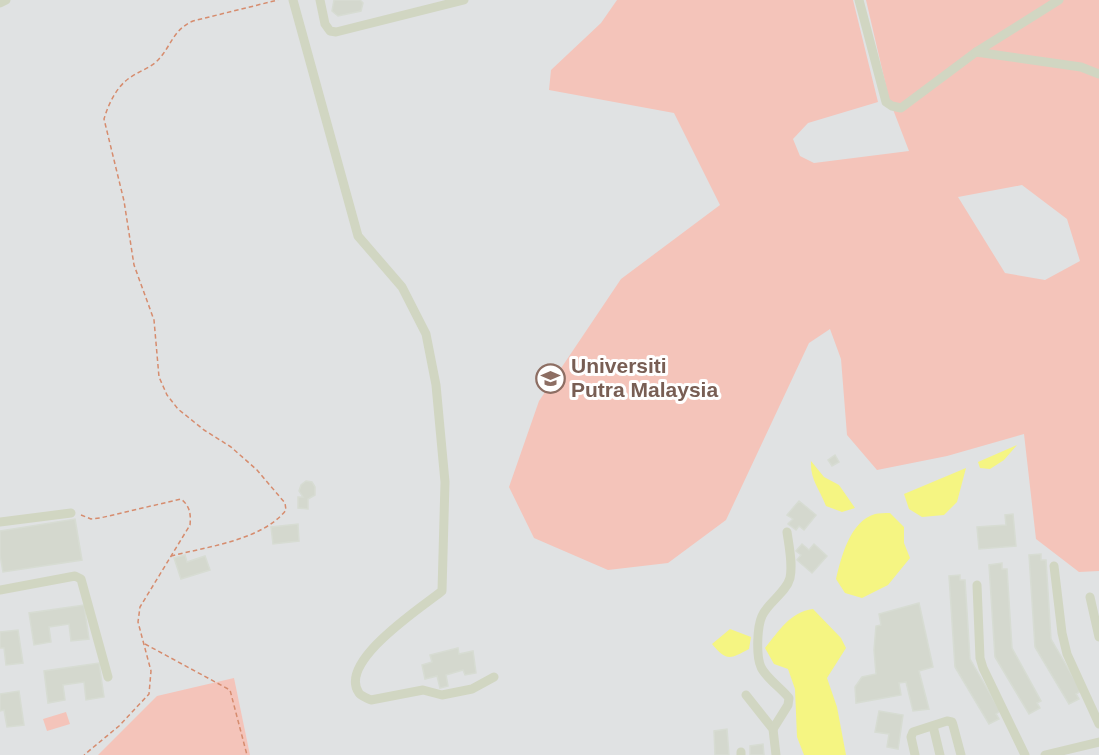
<svg xmlns="http://www.w3.org/2000/svg" width="1099" height="755" viewBox="0 0 1099 755" font-family="Arial,sans-serif">
<style>
.education{fill:#e0e2e3}
.green{fill:#f4c4ba;fill-rule:evenodd}
.water{fill:#f5f582}
.building{fill:#d4d8ce;stroke:#d7dcd3;stroke-width:1.5}
.lines{fill:none;stroke-linecap:round;stroke-linejoin:round}
.path{stroke:#d68c6e;stroke-width:1.5;stroke-dasharray:4.5 3;stroke-linecap:butt}
.minor{stroke:#d1d6c2;stroke-width:9}
.labels{text-anchor:middle;stroke-width:6;stroke-linejoin:round;paint-order:stroke}
.education-label{font-size:21px;font-weight:bold;fill:#785e54;stroke:#fff;text-anchor:start}
</style>
<rect width="100%" height="100%" fill="#eff0f2"/>
<rect class="education" x="0" y="0" width="1099" height="755"/>
<g class="green">
<path d="M617 0H853L878 102 808 123 793 139 800 156 814 163 909 151 889 99 866 0H1099V571L1079 572 1036 539 1024 434 947 456 877 470 847 435 841 359 830 329 809 343 726 520 668 563 608 570 534 538 509 487 539 401 621 279 720 205 674 113 549 90 551 70 601 23ZM1022 185 1067 219 1080 261 1045 280 1005 273 958 197Z"/>
<path d="M234 678 250 755H98L157 696Z"/>
<path d="M66 712 70 724 47 731 43 719Z"/>
</g>
<g class="water">
<path d="M1017 445 1004 460 990 469 980 468 978 462Z"/>
<path d="M811 461 824 477 839 485 855 508 842 512 826 506C819 488 810 480 811 461Z"/>
<path d="M966 468 957 502 944 515 922 517 909 509 904 494Z"/>
<path d="M890 513 904 527V543L910 558 888 585 862 598 845 593 836 579C841 558 850 521 875 514 879 513 885 513 890 513Z"/>
<path d="M813 609 841 638 846 648 827 678 837 707 846 755H804L797 737 795 689 788 669 774 664 765 648C779 631 790 612 813 609Z"/>
<path d="M730 629 751 637 749 649C730 659 727 662 712 644Z"/>
</g>
<g class="building">
<path d="M334 0H360L363 3 361 11 338 16 332 11Z"/>
<path d="M835 455 839 462 832 466 828 460Z"/>
<path d="M306 481 312 482 315 487V495L308 499V509L298 508V497H303L299 491 301 485Z"/>
<path d="M799 501 816 515 804 530 799 526 796 530 788 524 793 519 787 515Z"/>
<path d="M1013 514 1016 546 979 549 977 527 1006 525 1005 515Z"/>
<path d="M75 519 82 560 3 572 0 555V531Z"/>
<path d="M298 524 299 541 273 544 271 527Z"/>
<path d="M802 544 809 550 814 544 827 556 812 573 797 560 801 555 796 551Z"/>
<path d="M1041 554V560H1046L1051 639 1081 691 1076 694 1079 699 1069 704 1035 647 1029 555Z"/>
<path d="M185 555 187 562 205 556 210 570 181 579 174 558Z"/>
<path d="M1002 563V569H1007L1012 648 1041 701 1037 703 1040 708 1029 714 995 657 989 565Z"/>
<path d="M960 575V580H965L970 659 1000 711 996 714 999 719 989 724 955 667 949 576Z"/>
<path d="M919 603 933 667 919 671 929 709 913 711 906 682 899 683 901 695 856 703 855 687 862 677 876 674 874 650 876 626 881 625 879 614Z"/>
<path d="M84 605 89 639 71 641 69 624 49 627 51 642 34 645 29 613Z"/>
<path d="M18 630 23 663 6 665 4 648H0V632Z"/>
<path d="M458 648 459 654 473 651 476 673 465 675 463 670 446 675 448 686 440 688 437 676 425 679 422 665 432 662 430 655Z"/>
<path d="M99 663 104 697 86 700 84 682 63 685 65 700 48 703 44 671Z"/>
<path d="M19 691 24 725 7 727 4 710 0 711V694Z"/>
<path d="M879 711 903 715 898 749 887 747 889 734 875 732Z"/>
<path d="M727 729 729 755H715L714 731Z"/>
<path d="M763 744 764 755H750V746Z"/>
</g>
<g class="lines">
<g class="path">
<path d="M81 515 91 519 100 518 181 499C190 506 191 514 190 525L140 607 138 622 151 671 149 694 119 726 84 755"/>
<path d="M171 556C206 547 263 540 286 510L285 503 257 470 231 447 204 430 178 409 167 395 159 377 154 320 134 265 124 201 104 119C108 105 116 88 128 79 137 72 148 69 156 62 171 48 172 30 193 21L278 0"/>
<path d="M145 644 230 690 247 755"/>
</g>
<g class="minor">
<path d="M293 0 358 236 402 287 426 334 436 385 445 482 442 591C422 607 337 662 359 693 361 696 367 698 371 700L423 690 442 695 472 689 494 677"/>
<path d="M320 0 325 24 330 31 336 32 464 0"/>
<path d="M859 0 886 102 892 106 901 108 976 52 1059 0"/>
<path d="M0 3 6 0"/>
<path d="M976 52 1081 67 1099 74"/>
<path d="M0 522 71 513"/>
<path d="M1054 566 1062 633 1067 654 1099 724"/>
<path d="M977 585 980 658 983 668 1025 755"/>
<path d="M0 590 75 576 81 579 108 677"/>
<path d="M1090 597 1099 637"/>
<path d="M746 695 773 729 776 755"/>
<path d="M933 726 940 755"/>
<path d="M773 729 788 705 789 698C781 688 765 677 761 667 756 656 757 627 762 616 768 602 786 593 790 578 793 564 789 546 787 532"/>
<path d="M741 755V752"/>
<path d="M915 755 911 737 913 732 947 721 952 722 953 725 961 755"/>
<path d="M1045 755 1099 742"/>
</g>
</g>
<defs>
<symbol id="university-ring" viewBox="-11 -11 22 22"><circle r="9.5" fill="#fff" stroke="#8d6e63" stroke-width="1.5"/><path d="M0-5L7-2L0 1L-7-2ZM-4 1L0 2.5L4 1V4Q0 6-4 4Z" fill="#8d6e63"/></symbol>
</defs>
<g fill-rule="evenodd">
<use href="#university-ring" x="534" y="362" width="33" height="33"/>
</g>
<g class="labels">
<g class="education-label">
<text x="571" y="373">Universiti<tspan x="571" dy="24">Putra Malaysia</tspan></text>
</g>
</g>
</svg>
